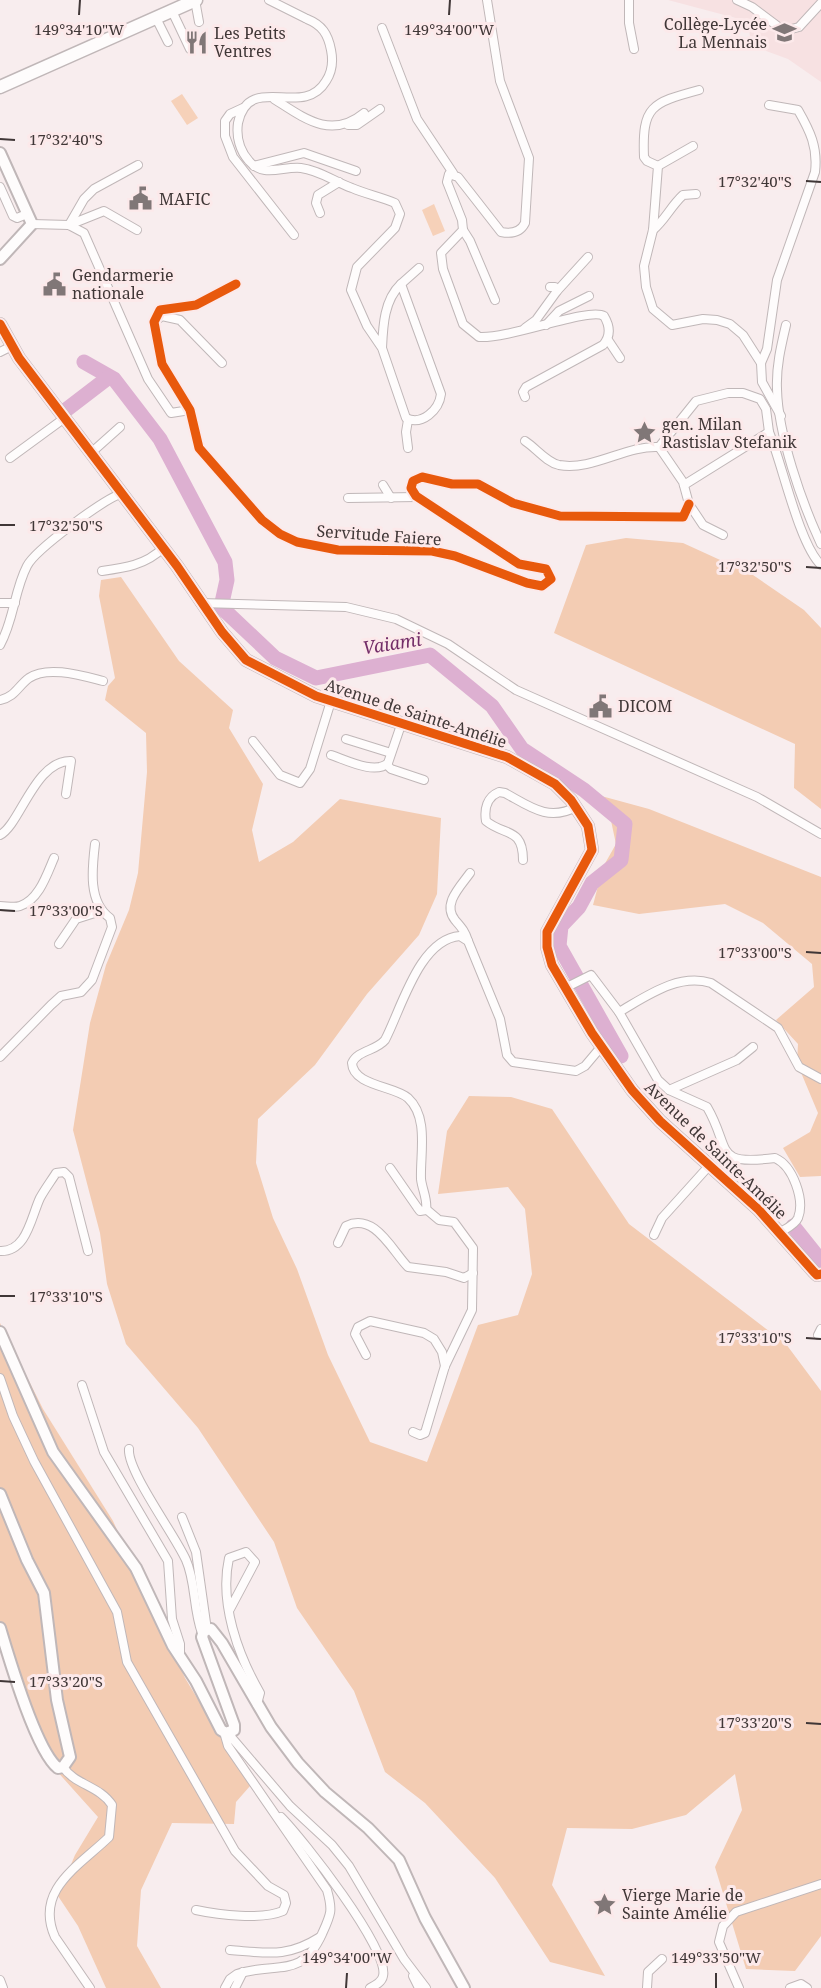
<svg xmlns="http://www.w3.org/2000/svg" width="821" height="1988" viewBox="0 0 821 1988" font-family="'Noto Serif',serif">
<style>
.built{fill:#f7e1e2}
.green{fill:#f6d1b9}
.forest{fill:#f3ccb3}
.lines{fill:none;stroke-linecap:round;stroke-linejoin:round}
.river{stroke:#ddb0d1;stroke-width:15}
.street-casing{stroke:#c0b7b8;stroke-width:10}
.secondary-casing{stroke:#c0b7b8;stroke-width:14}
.primary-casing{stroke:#c0b7b8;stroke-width:15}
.street{stroke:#fefcfc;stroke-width:8}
.secondary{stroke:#fefcfc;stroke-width:10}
.primary{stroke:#fefcfc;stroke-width:12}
.cycleway-casing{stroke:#fce9ea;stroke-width:13}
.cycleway{stroke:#e8590c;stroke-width:9}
.ticks{fill:none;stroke:#403737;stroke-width:2}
.labels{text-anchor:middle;stroke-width:6;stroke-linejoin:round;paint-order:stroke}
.poi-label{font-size:16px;fill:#403737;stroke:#fce9ea;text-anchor:start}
.street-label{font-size:16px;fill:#403737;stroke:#fce9ea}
.water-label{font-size:18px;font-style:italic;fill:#732d68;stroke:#fce9ea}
.ticks-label{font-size:15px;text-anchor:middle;fill:#403737;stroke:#fce9ea;stroke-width:6;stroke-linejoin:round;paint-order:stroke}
</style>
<rect width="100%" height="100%" fill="#f8edee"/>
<path class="built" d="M668 0H821V82L788 59 752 46 747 21Z"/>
<g class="green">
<path d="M182 94 198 118 187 125 171 101Z"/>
<path d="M434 204 445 231 433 236 422 210Z"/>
</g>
<g class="forest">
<path d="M626 538 683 543 753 575 804 610 821 628V809L794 788 795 744 554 633 586 545Z"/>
<path d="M121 577 179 661 233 710 229 728 263 784 252 830 259 862 293 842 340 799 441 818 437 894 419 935 367 994 315 1065 258 1119 256 1163 273 1218 297 1269 328 1355 370 1442 427 1462 478 1325 518 1315 532 1274 525 1209 508 1187 438 1194 447 1131 469 1096 511 1097 552 1109 629 1224 786 1344 821 1391V1936L795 1971 746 1969 715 1867 742 1810 735 1774 686 1815 632 1829 567 1828 552 1885 605 1976 550 1962 495 1878 425 1803 385 1772 354 1691 297 1608 274 1542 198 1428 126 1344 107 1284 100 1233 73 1130 90 1023 106 965 129 910 138 873 147 772 146 733 105 700 108 686 115 678 99 596 101 580Z"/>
<path d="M594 794 649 809 821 877V1176L800 1177 783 1148 810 1132 818 1113 797 1063 798 1044 776 1020 814 987 812 964 763 923 725 904 639 914 593 905 603 867 616 844 610 816Z"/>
<path d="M0 1323 43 1409 113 1521 185 1678 250 1786 236 1802 234 1824 172 1823 141 1890 137 1946 161 1988H106L78 1926 58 1896 75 1855 98 1817 46 1759 0 1631Z"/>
</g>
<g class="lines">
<g class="river">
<path d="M84 362 114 379 160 439 225 562 227 580 221 607 275 658 316 678 430 655 492 706 522 749 584 790 625 824 621 860 592 883 579 907 561 926 559 946 621 1056"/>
<path d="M62 413 109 377"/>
<path d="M793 1226 821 1261"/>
</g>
<defs>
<g id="street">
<path d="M195 0 199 22"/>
<path d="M269 0 305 18"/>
<path d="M487 0 500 81 529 158 525 223C520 233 511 234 501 232L458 177 449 174 447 182 462 220 463 230 441 253 443 269 463 324 479 337C510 339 589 307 604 316 610 326 611 336 603 345L526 387 523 392 525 397"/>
<path d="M629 0V23L634 49"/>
<path d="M737 0 752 7 784 31 799 27 821 3"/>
<path d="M172 11 190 49"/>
<path d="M156 18 168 42"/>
<path d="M307 19C322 25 328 34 331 50 333 60 332 72 326 81 303 120 249 71 238 123 236 137 240 151 249 161 263 178 283 166 301 168 319 170 335 182 352 188 366 194 381 197 395 203L400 214 395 228 357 267 351 290 367 326 382 348 406 418C422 426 439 410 441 394L401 284C384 300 383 326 382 348"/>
<path d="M382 28 417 119 453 173"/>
<path d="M699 90C651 103 642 106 644 157L647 161 658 166 653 230 644 266 646 287 653 309 672 325 703 319 717 320 730 324 743 335 761 363 762 382 781 416"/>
<path d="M274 99C304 118 331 140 364 113"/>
<path d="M243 108 230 114 225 121V136L233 157 294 235"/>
<path d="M348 125H357L380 109"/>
<path d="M254 166 304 153 356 171"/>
<path d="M658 166 693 146"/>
<path d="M0 187 13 216 17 218 27 214"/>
<path d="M320 213 316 203 318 195 339 182"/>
<path d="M32 224 69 225 84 233 148 379 171 413 190 410"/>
<path d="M69 225 84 199 94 189 138 165"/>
<path d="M69 225 104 211 137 230"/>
<path d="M463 230 470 241 495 300"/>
<path d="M653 230C665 220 671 206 683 195L696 194"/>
<path d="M236 284 196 305 160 310 154 322 162 364 190 410 199 448 262 520 280 534 297 542 338 550 432 551 455 556 527 583 542 586 551 579 546 569 519 564 416 496 411 488 413 481 422 477 452 484H478L513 503 560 516 683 517 689 504"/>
<path d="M401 284 419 268"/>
<path d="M557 291 588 257"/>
<path d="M154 322 162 316 180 320 222 363"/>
<path d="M546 325 559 311 589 296"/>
<path d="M786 325C781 346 776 367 777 389 778 435 802 503 821 544"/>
<path d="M525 328 536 320 557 291 555 287H550"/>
<path d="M608 340 620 358"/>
<path d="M0 352 10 347"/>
<path d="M761 363 767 349 777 280 815 172C818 147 810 131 798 110L769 105"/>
<path d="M525 441C536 448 546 462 559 465 593 471 626 445 659 447"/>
<path d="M659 447 696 401 728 393H743L760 399 766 409 769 432"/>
<path d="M659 447 683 482 689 504 703 525 723 535"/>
<path d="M408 448 406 432 408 420"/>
<path d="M92 452 120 427"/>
<path d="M10 458 66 417"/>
<path d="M383 485 391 498"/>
<path d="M684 485 769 432C782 463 799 544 821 565"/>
<path d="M348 498 417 497"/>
<path d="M102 571C124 568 146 565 163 548"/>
<path d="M0 603H15"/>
<path d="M200 603 346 607 396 619 448 644 516 690 757 797 821 834"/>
<path d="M0 645C14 620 14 591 27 566 35 550 105 498 123 493"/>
<path d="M0 700C15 697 18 686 29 678 48 665 83 676 103 681"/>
<path d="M346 739 391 753"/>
<path d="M253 741 280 775 300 783 310 769 331 701"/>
<path d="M331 755C346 760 375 775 388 763L402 722"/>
<path d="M387 765 391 769 424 780"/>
<path d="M0 835C20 825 35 760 71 761L66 794"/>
<path d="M523 860C523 827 504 836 486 821 484 809 487 797 499 792L505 793C529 806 548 822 576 807"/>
<path d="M0 906C6 906 15 908 20 906 39 900 47 874 54 858"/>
<path d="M468 941C465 931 461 927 455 920 442 904 460 887 470 873"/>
<path d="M59 944 76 919 101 911"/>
<path d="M565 988 591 975 619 1012 658 1080 669 1090 737 1060 753 1047"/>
<path d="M619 1012C647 996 678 973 711 983L778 1028 799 1067 821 1079"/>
<path d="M0 1057 51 1005 61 996 81 992 92 980 112 927 110 918C88 902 92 869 95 844"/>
<path d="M669 1090 707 1107C732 1150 712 1166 775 1158 793 1166 805 1200 798 1218 795 1225 785 1229 779 1233"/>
<path d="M390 1168 417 1207 420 1211 426 1210C428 1200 422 1189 421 1179 420 1154 429 1117 408 1098 395 1086 353 1086 352 1063 358 1050 376 1051 385 1040 401 1010 419 939 460 936L468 941 500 1019 507 1055 513 1062 576 1071 585 1066 601 1047"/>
<path d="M654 1235 662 1218 708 1167"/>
<path d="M338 1243 346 1226C375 1212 392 1251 408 1267L446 1272 464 1278 473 1273"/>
<path d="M0 1251C27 1252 31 1217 40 1198 45 1189 51 1181 56 1173L64 1172 69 1177 88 1251"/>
<path d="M818 1335 821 1329"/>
<path d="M366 1355 355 1334 358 1327 370 1321 424 1333 434 1339 442 1352 445 1366"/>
<path d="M0 1378 13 1416 34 1461 117 1612 127 1662 235 1851 268 1886 284 1895 286 1903 283 1911C262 1920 219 1915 196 1910"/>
<path d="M82 1385 104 1452 168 1561 172 1619 180 1644V1657"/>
<path d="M413 1432 420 1435 425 1433 445 1366 472 1310 473 1248 454 1222 439 1220 426 1209"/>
<path d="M129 1449C127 1471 175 1535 186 1560 196 1582 193 1609 202 1633"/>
<path d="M182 1517 196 1552 207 1630"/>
<path d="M230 1609 255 1562 246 1552 229 1558C219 1603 238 1655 260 1693L257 1704"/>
<path d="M230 1731 232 1738 290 1806 332 1845 349 1866 404 1959 426 1988"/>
<path d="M224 1732 228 1746 327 1890C333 1911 331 1914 322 1934 301 1980 278 1961 237 1974L230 1979 225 1988"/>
<path d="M63 1767C75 1785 100 1786 112 1805L109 1837C79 1866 34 1890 55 1937L90 1988"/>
<path d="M281 1817C302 1838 390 1950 383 1976 382 1982 376 1985 370 1988"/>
<path d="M230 1950C268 1953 287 1958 320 1937"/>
<path d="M413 1976 419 1988"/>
<path d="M0 1980 3 1988"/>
<path d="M235 1988 243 1972"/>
<path d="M647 1988 648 1972 662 1959"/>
<path d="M739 1988 719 1942 723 1926 736 1912 821 1884"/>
<path d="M790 1988 801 1984 807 1988"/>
</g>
<g id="secondary">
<path d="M0 153 32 224 0 259"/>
<path d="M0 324 19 358 177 566 222 632 246 660 316 696 507 757 555 784 571 800 588 826 592 850 547 932V947L552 965 592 1033 632 1090 660 1121 759 1210 814 1272 817 1275 821 1274"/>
<path d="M0 1332 53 1452 136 1568 173 1646 196 1681 221 1730 226 1733 234 1730V1725L202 1637 204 1631 211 1629 222 1643 271 1727 298 1763 325 1792 368 1828 399 1860 425 1918 464 1988"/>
<path d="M0 1494 27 1560 44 1593 57 1700 70 1757 63 1767 58 1768C36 1751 9 1658 0 1628"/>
</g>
<path id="primary" d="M0 87 196 0"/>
</defs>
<use href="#street" class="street-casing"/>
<use href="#secondary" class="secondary-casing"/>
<use href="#primary" class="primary-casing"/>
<use href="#street" class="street"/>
<use href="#secondary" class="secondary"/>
<use href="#primary" class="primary"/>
<defs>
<g id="cycleway">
<path d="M236 284 196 305 160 310 154 322 162 364 190 410 199 448 262 520 280 534 297 542 338 550 432 551 455 556 527 583 542 586 551 579 546 569 519 564 416 496 411 488 413 481 422 477 452 484H478L513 503 560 516 683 517 689 504"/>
<path d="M0 324 19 358 177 566 222 632 246 660 316 696 507 757 555 784 571 800 588 826 592 850 547 932V947L552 965 592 1033 632 1090 660 1121 759 1210 814 1272 817 1275 821 1274"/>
</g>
</defs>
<use href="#cycleway" class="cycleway-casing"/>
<use href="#cycleway" class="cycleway"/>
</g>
<path class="ticks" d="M79 15 80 0M449 15 450 0M0 139 15 140M806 181 821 182M0 525H15M806 567 821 568M0 910 15 911M806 952 821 953M0 1296H15M806 1338 821 1339M0 1681 15 1682M806 1723 821 1724M346 1988 347 1973M716 1988V1973"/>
<defs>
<symbol id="school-bare" viewBox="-9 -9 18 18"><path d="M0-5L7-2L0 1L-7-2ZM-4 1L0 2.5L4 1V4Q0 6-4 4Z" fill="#807777" stroke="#fce9ea" stroke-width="2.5" paint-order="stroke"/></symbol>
<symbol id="restaurant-bare" viewBox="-9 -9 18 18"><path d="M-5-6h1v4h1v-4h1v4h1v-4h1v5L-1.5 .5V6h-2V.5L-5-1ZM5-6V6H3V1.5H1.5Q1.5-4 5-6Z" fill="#807777" stroke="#fce9ea" stroke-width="2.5" paint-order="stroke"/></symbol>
<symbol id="civic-bare" viewBox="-9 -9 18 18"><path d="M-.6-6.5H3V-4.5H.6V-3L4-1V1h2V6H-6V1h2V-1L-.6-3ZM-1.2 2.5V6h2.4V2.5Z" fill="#807777" stroke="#fce9ea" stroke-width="2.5" paint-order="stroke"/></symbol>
<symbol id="sight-bare" viewBox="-9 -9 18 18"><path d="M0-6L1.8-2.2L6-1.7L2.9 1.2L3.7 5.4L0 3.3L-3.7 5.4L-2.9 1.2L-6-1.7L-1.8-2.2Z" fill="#807777" stroke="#fce9ea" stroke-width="2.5" paint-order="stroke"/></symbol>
</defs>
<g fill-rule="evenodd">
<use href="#school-bare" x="768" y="16" width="33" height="33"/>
<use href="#restaurant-bare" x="180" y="26" width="33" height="33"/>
<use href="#civic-bare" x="124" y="182" width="33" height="33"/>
<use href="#civic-bare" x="38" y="268" width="33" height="33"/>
<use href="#sight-bare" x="628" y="416" width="33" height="33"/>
<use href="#civic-bare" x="584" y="690" width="33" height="33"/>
<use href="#sight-bare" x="588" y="1888" width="33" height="33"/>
</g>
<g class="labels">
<g class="poi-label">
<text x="767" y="30" text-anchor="end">Collège-Lycée<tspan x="767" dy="18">La Mennais</tspan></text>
<text x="214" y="39">Les Petits<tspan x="214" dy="18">Ventres</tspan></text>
<text x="159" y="205">MAFIC</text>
<text x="72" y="281">Gendarmerie<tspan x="72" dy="18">nationale</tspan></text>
<text x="662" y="430">gen. Milan<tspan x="662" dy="18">Rastislav Stefanik</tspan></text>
<text x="618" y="712">DICOM</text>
<text x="622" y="1901">Vierge Marie de<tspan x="622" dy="18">Sainte Amélie</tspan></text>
</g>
<g class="street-label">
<text transform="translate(379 535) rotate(4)" y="6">Servitude Faiere</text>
<text transform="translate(416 713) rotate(18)" y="6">Avenue de Sainte-Amélie</text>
<text transform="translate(716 1150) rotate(44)" y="6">Avenue de Sainte-Amélie</text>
</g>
<g class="water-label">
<text transform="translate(392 644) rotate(-9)" y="6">Vaiami</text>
</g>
</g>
<g class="ticks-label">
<text x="79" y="35">149°34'10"W</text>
<text x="449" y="35">149°34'00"W</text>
<text x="66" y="145">17°32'40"S</text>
<text x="755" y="187">17°32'40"S</text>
<text x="66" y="531">17°32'50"S</text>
<text x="755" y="572">17°32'50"S</text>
<text x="66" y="916">17°33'00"S</text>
<text x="755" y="958">17°33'00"S</text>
<text x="66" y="1302">17°33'10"S</text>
<text x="755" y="1343">17°33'10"S</text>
<text x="66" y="1687">17°33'20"S</text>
<text x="755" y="1728">17°33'20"S</text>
<text x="347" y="1963">149°34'00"W</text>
<text x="716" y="1963">149°33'50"W</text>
</g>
</svg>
